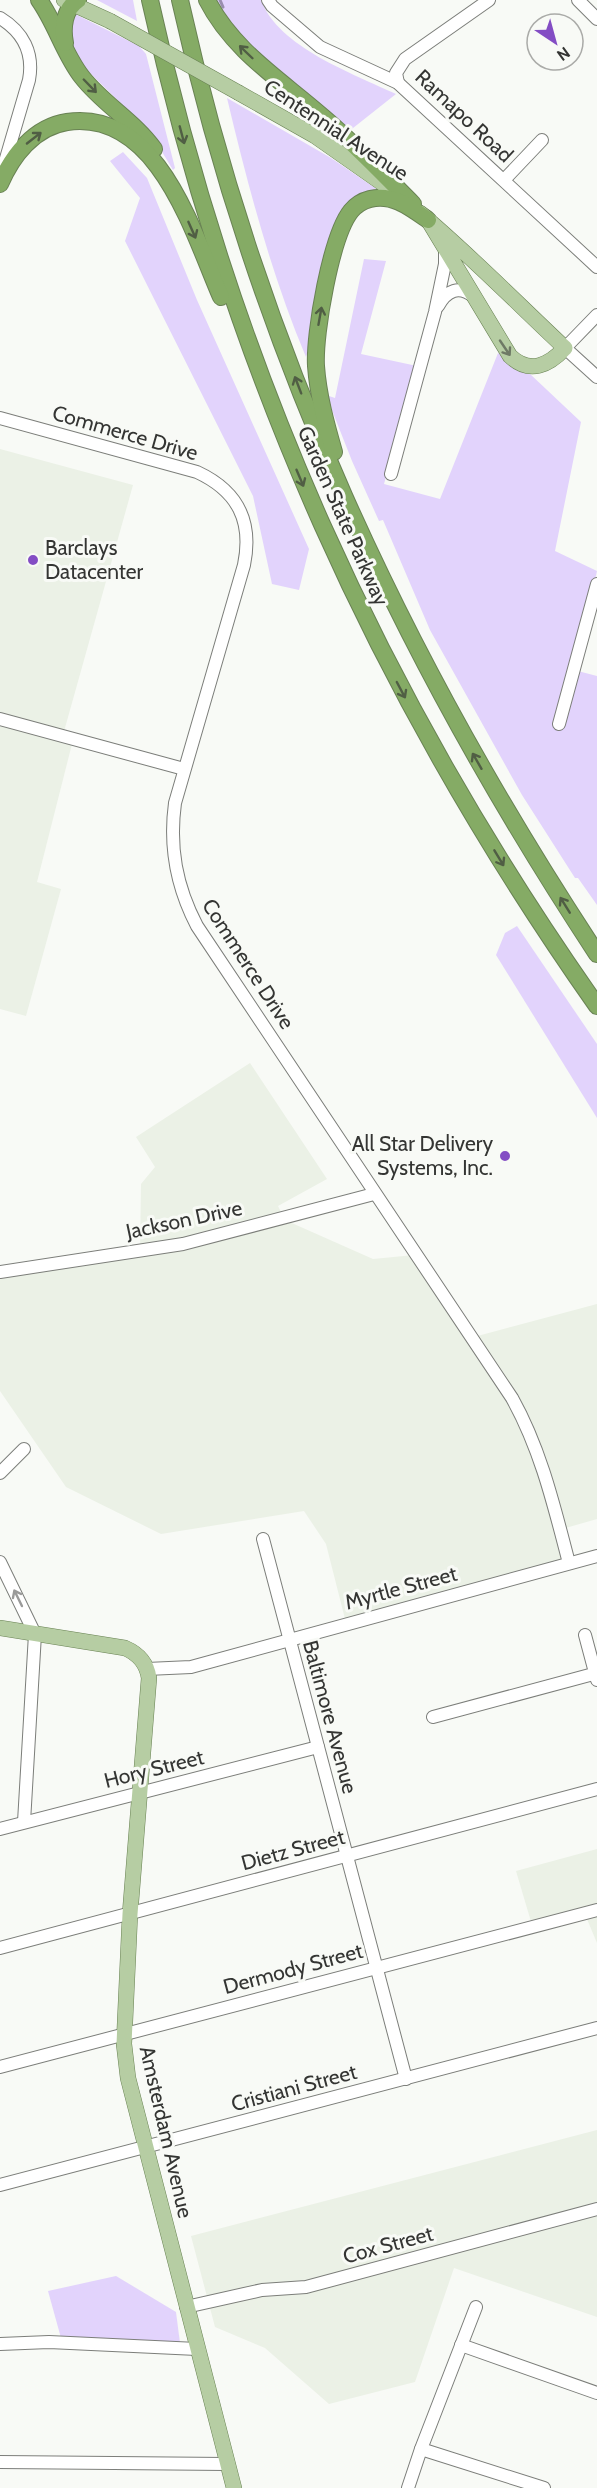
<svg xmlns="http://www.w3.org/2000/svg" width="597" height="2488" viewBox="0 0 597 2488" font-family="Cabin,sans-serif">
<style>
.built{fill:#ebf1e6}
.green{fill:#e2d3fc}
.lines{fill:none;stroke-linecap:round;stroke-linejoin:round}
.stream{stroke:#998dae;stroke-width:3}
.minor-casing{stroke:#7c7e7a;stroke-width:14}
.major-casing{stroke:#698254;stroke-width:16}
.highway-casing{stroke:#698254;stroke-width:18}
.minor{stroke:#fff;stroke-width:12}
.major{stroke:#b6cda3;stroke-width:15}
.highway{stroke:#85ab65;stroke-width:16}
.major-bridge-casing{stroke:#698254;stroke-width:16;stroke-linecap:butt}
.major-bridge{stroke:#b6cda3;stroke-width:15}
.oneway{stroke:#505e44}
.oneway2{stroke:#6e7965}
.oneway3{stroke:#9a9a99}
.poi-dot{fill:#834dc4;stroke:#f8faf6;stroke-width:2}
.labels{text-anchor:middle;stroke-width:6;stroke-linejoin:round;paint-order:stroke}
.street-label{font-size:21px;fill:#343533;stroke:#f8faf6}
.poi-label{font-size:21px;fill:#343533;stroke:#f8faf6;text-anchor:start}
</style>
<rect width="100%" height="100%" fill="#f8faf6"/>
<g class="built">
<path d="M0 449 133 485 63 735 73 740 37 882 61 889 26 1016 0 1009Z"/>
<path d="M250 1063 327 1179 278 1206 285 1220 373 1259 414 1255 470 1338 597 1304V1519L555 1531 563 1561 345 1619 326 1544 304 1511 161 1534 66 1487 0 1391V1275L140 1252 141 1184 155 1167 136 1137Z"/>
<path d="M597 1849V1943L584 1912 532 1925 516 1871Z"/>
<path d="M597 2130V2317L454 2268 415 2382 329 2404 265 2348 215 2327 191 2236Z"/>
</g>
<g class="green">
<path d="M97 0H133L137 21Z"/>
<path d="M216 0H261C278 47 354 74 396 94L348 132 244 40Z"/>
<path d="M75 14 139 46 146 54 175 168 173 170 150 132 85 68 73 48 69 34Z"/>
<path d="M227 98 331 158 378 190 355 201 306 357C271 274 248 186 227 98Z"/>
<path d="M123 152 147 178 197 300 309 549 299 590 272 584 253 496 125 241 140 198 110 161Z"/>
<path d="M364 259 386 261 361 354 417 366 384 484 440 499 498 353 529 373 581 422 555 551 597 571 574 670 597 676V905L578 878H575L522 795 430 630 383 520 379 521 352 461 326 395 335 398Z"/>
<path d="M517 926 597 1044V1118L496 955 505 933Z"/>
<path d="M116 2276 176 2312 180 2343 61 2338 48 2291Z"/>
</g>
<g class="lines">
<path class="stream" d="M220 0 223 7"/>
<defs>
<g id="minor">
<path d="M268 0 272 6 320 47 398 83 597 267"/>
<path d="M578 0 597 19"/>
<path d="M0 18C23 32 34 53 29 80L2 172"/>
<path d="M398 83 396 73 405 59 489 0"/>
<path d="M504 180 542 140"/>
<path d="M438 306C447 290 459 285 474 297"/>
<path d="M597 315 565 348 597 377"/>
<path d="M0 418 197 472C238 491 253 521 244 565L175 803C169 847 176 886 197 926L512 1398C541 1450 554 1506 569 1563"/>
<path d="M391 474 435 312 445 264V248"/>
<path d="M0 719 184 769"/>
<path d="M559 724 597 584"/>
<path d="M0 1272 183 1244 374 1194"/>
<path d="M0 1473 24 1449"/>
<path d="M263 1539 406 2079"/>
<path d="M0 1562 35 1634 24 1822"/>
<path d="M585 1635 597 1680"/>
<path d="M147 1669 191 1667 597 1556"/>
<path d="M433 1717 597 1673"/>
<path d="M0 1829 318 1747"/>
<path d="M0 1948 597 1789"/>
<path d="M0 2067 597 1910"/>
<path d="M0 2185 597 2028"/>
<path d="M186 2307 262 2290 306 2287 597 2209"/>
<path d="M0 2344 49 2342 197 2349"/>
<path d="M461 2345 597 2393"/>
<path d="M421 2449 544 2488"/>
<path d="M0 2462 227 2464"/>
<path d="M408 2488 421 2449 476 2307"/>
</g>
<g id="major">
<path d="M64 0 110 21"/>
<path d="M239 93 315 136 392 190"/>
<path d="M420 213C470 255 517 303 565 348 549 365 530 375 510 356L428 220"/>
<path d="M0 1628 125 1648C139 1654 147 1664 149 1678L130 1914 124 2044 128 2078 234 2488"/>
</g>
<g id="highway">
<path d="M39 0C56 24 64 54 82 77 103 104 134 121 154 149"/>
<path d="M150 0C231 368 380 698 597 1006"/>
<path d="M180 0C257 347 402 658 597 954"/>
<path d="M207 0C233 51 281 80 323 117 355 144 383 174 413 204"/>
<path d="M65 43C62 28 64 9 78 0"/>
<path d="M0 184C12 156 34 127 67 122 158 109 193 233 221 297"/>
<path d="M334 452C326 424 318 395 316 366 314 334 331 236 351 211 356 205 362 201 370 199 392 193 411 208 428 220"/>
</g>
</defs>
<use href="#minor" class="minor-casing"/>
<use href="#major" class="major-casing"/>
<use href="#highway" class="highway-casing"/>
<use href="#minor" class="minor"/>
<use href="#major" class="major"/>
<use href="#highway" class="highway"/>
<defs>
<path id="major-bridge" d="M110 21 239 93"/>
</defs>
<use href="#major-bridge" class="major-bridge-casing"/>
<use href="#major-bridge" class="major-bridge"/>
</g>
<defs><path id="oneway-shaft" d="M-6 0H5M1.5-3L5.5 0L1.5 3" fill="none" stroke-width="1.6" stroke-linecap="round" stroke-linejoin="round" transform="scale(1.5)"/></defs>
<g class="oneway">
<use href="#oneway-shaft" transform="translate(246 52) rotate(-136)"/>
<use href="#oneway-shaft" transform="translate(90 86) rotate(46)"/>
<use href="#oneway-shaft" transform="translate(182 135) rotate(75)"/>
<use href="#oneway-shaft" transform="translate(34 138) rotate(-38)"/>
<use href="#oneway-shaft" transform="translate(192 230) rotate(66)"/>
<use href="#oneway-shaft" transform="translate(320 316) rotate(-80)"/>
<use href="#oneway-shaft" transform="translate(298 385) rotate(-111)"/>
<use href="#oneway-shaft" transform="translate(300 478) rotate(67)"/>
<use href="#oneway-shaft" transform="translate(401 690) rotate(62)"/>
<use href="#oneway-shaft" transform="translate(477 761) rotate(-120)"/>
<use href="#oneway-shaft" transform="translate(499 858) rotate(59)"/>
<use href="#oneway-shaft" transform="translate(565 905) rotate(-122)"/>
</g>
<use class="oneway2" href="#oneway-shaft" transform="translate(505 348) rotate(56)"/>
<use class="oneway3" href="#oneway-shaft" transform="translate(18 1598) rotate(-116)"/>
<g class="poi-dot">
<circle cx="33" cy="560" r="6"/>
<circle cx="505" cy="1156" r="6"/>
</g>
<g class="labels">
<g class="street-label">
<text transform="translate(464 116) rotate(43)" y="7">Ramapo Road</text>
<text transform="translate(336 130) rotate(33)" y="7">Centennial Avenue</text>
<text transform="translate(125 433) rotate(16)" y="7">Commerce Drive</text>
<text transform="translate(343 516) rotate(66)" y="7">Garden State Parkway</text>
<text transform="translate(248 964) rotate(57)" y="7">Commerce Drive</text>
<text transform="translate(184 1220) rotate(-12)" y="7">Jackson Drive</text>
<text transform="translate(401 1588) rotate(-15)" y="7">Myrtle Street</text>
<text transform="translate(330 1717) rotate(75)" y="7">Baltimore Avenue</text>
<text transform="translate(154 1769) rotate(-14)" y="7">Hory Street</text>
<text transform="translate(293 1850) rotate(-15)" y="7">Dietz Street</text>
<text transform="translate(293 1969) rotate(-15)" y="7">Dermody Street</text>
<text transform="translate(294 2088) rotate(-15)" y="7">Cristiani Street</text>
<text transform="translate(166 2132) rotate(77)" y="7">Amsterdam Avenue</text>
<text transform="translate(388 2245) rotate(-15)" y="7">Cox Street</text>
</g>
<g class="poi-label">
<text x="45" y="555">Barclays<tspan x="45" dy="24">Datacenter</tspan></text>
<text x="493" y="1151" text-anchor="end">All Star Delivery<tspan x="493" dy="24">Systems, Inc.</tspan></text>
</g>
</g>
<g transform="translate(555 42) rotate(144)"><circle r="28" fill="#f8faf6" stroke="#aaaba8" stroke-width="1.5"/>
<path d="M0-4.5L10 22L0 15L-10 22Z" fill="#834dc4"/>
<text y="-9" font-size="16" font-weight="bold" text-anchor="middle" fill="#343533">N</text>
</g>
</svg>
